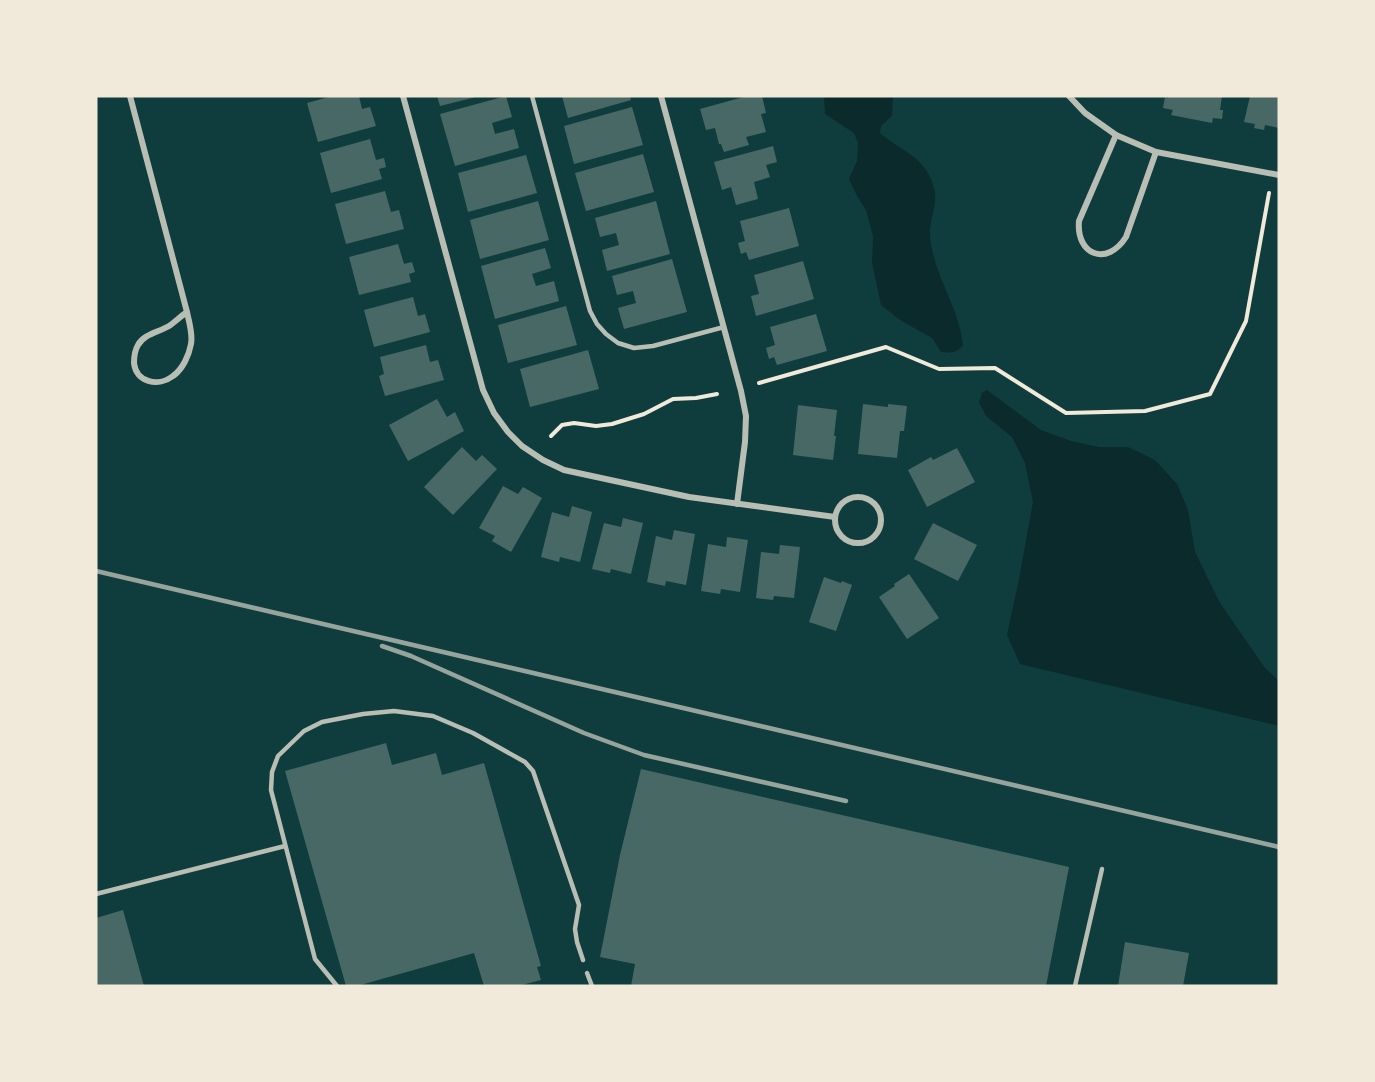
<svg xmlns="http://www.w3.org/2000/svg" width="1375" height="1082" viewBox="0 0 1375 1082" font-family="'Fira Sans',sans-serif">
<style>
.water{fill:#0a2a2b}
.building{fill:#486865}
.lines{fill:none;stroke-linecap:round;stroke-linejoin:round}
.path{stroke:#f1e9da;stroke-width:4}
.service{stroke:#b8beb3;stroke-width:4.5}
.minor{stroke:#b8beb3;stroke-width:6}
.rail{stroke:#97a49c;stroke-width:4.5}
</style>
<rect width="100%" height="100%" fill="#0f3d3e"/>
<g class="water">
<path d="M824 96H893L892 116 881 126 880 133C898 149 921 155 931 179 941 201 930 213 930 234 932 273 959 306 963 345 957 353 950 353 941 352L932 338 900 320 881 305 872 263 873 236 866 210 857 196 849 179 857 161 858 143 854 133 825 114Z"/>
<path d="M987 390 1041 430 1071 441 1099 447H1128L1155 460 1177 484 1188 510 1195 552 1220 603 1265 668 1279 681V726L1020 664 1007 635 1019 579 1033 502 1025 463 1012 437 986 416 979 402 982 393Z"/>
</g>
<g class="building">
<path d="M332 96H359L362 109 370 107 376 126 318 142 307 103Z"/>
<path d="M437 96H476V97L440 106Z"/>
<path d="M506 96 512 117 492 123 495 134 514 129 519 148 455 166 440 114Z"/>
<path d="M562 96H630L631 100 568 118Z"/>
<path d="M747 96H762L766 113 761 114 766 132 746 137 749 145 724 152 721 144H719L715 128 706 130 700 109Z"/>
<path d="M1168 96H1222L1220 110H1223L1222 119 1213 118 1212 123 1171 115 1173 110 1163 108 1165 97 1168 98Z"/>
<path d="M1250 96 1279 97V128L1265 125 1264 130 1254 128 1255 124 1244 122Z"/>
<path d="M632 107 643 145 574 164 564 126Z"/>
<path d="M370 139 376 160 384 158 386 167 379 169 382 179 331 193 320 153Z"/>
<path d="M773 146 777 162 766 165 770 177 754 182 758 199 736 205 731 187 722 190 714 162Z"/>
<path d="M643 154 654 192 586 211 575 173Z"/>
<path d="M526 155 537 193 468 212 458 173Z"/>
<path d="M385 191 391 212 399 210 404 229 346 244 335 204Z"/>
<path d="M538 201 549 240 480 259 470 220Z"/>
<path d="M656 201 670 254 607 271 602 250 619 245 616 233 600 237 595 218Z"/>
<path d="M789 208 799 246 749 260 746 252 741 254 738 243 745 241 740 221Z"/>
<path d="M398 244 404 264 412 262 415 272 409 274 411 282 359 295 349 257Z"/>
<path d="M545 248 551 268 532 274 536 286 554 281 559 301 495 319 481 266Z"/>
<path d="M672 259 687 312 624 329 618 308 636 303 633 291 617 295 612 276Z"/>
<path d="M803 261 814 299 756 316 751 296 759 294 754 275Z"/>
<path d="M413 297 418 316 425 314 430 332 374 347 364 310Z"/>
<path d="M566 306 577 345 508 363 498 325Z"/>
<path d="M816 314 827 351 777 365 774 357 769 359 766 348 775 345 770 327Z"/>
<path d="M426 345 430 362 438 360 444 380 385 396 379 376 384 374 380 357Z"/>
<path d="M588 350 599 389 530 407 520 369Z"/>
<path d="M437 399 447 417 455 412 464 431 408 461 389 425Z"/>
<path d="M863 404 888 407V404L907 406 904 431H900L897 458 858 454Z"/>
<path d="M798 405 837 410 834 436H836L833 460 793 455Z"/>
<path d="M462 447 476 461 482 455 497 469 453 515 424 487Z"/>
<path d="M957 448 975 482 927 507 908 470 931 457 933 460Z"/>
<path d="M503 486 518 494 523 487 542 498 511 552 492 541 495 536 479 528Z"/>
<path d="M572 506 592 512 580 562 560 557 559 562 541 557 552 512 569 517Z"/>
<path d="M623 518 643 523 631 574 611 569 610 573 592 569 604 523 621 527Z"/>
<path d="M933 523 977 545 958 581 914 559Z"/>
<path d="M674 530 695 534 686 585 666 581 665 586 647 582 656 536 672 540Z"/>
<path d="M727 537 748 540 740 592 721 589 720 594 701 591 708 544 726 547Z"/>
<path d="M780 545 800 547 794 598 774 596 773 600 756 598 761 552 779 554Z"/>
<path d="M909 574 939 618 907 639 879 597 895 586 894 584Z"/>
<path d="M824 577 841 583 842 581 852 585 836 631 809 622Z"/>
<path d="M386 743 392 765 436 753 442 775 484 763 541 966 537 967 541 980 518 986H484L474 953 357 986H346L285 771Z"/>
<path d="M641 769 1069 867 1046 986H631L635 964 600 957 620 855Z"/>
<path d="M123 910 144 986H96V918Z"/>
<path d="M1125 942 1189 953 1183 986H1118Z"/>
</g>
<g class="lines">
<g class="path">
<path d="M759 383 886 347 939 369 995 368 1066 413 1145 411 1210 394 1246 321 1269 193"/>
<path d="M551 436 562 425 574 423 596 426 612 424 644 414 673 399 696 398 717 394"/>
</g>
<g class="service">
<path d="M532 96 590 311 597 324 606 334 618 343 634 348 653 346 724 327"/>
<path d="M96 894 285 846"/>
<path d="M587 973 592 986"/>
<path d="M337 986 315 959 271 790 272 772 278 756 304 731 322 722 363 714 394 711 433 716 473 733 525 762 533 771 579 905 575 929 577 942 583 960"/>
<path d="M1075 986 1102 869"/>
</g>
<g class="minor">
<path d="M130 96 187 312C189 322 193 334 191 344 189 355 183 369 173 376 159 387 136 383 134 363 134 357 135 350 138 345 144 334 159 332 169 326 175 322 181 316 187 312"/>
<path d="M403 96 483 390 494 413 508 432 522 446 543 460 564 470 689 497 835 517"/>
<path d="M661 96 741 391 746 416 745 442 737 504"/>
<path d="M1069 96 1085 113 1116 135 1156 152 1279 175"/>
<path d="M1116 135 1079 221C1076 255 1107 267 1126 237L1156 152"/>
<circle cx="858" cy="520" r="23"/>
</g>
<g class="rail">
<path d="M96 571 1279 847"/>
<path d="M382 646 411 656 584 733 644 755 846 801"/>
</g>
</g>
<rect width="1375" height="1082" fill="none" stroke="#f1e9da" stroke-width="195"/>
</svg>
